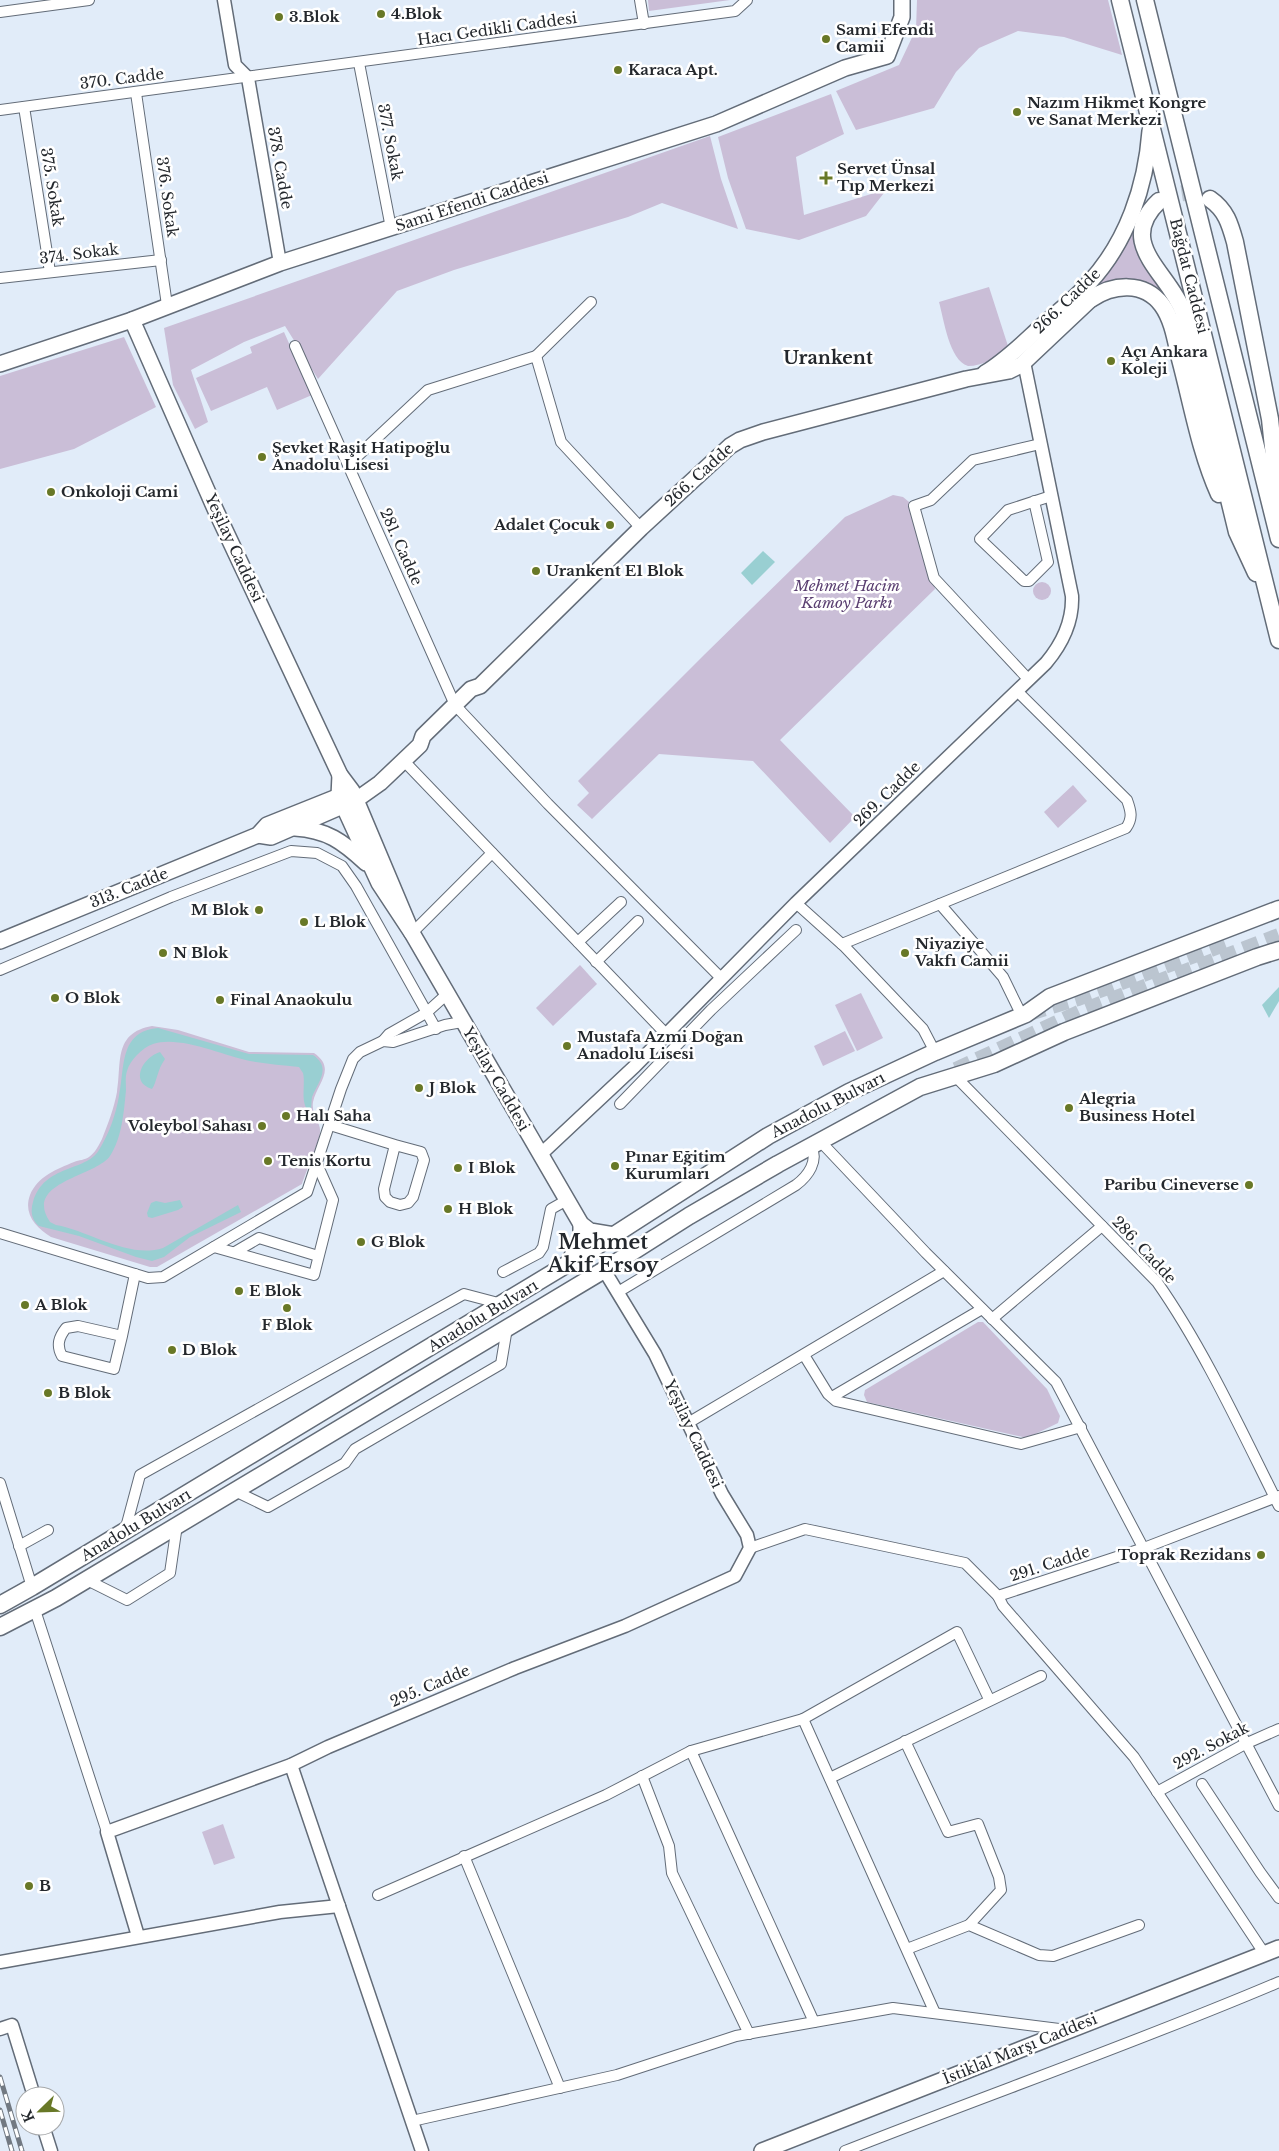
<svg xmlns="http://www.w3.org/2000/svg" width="1279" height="2151" viewBox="0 0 1279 2151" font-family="'Libre Baskerville',serif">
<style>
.green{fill:#cabed7}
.water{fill:#99cfd2}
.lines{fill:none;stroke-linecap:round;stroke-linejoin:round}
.primary-tunnel{stroke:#bbc5d0;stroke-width:16;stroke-dasharray:16 8;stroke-linecap:butt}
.minor-casing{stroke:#636c78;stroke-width:12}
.tertiary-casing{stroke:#636c78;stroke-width:15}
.secondary-casing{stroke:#636c78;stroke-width:18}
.primary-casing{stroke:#636c78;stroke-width:19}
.minor{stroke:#fff;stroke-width:10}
.tertiary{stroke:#fff;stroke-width:12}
.secondary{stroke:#fff;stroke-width:15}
.primary{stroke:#fff;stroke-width:16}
.rail-casing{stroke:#727982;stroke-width:5}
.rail{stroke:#fff;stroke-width:3;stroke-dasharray:9;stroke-linecap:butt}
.poi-dot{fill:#687827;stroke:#fff;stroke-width:2}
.labels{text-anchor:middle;stroke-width:5;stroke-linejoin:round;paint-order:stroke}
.poi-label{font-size:15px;font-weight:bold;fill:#24282d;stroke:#fff;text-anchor:start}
.street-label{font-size:15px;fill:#24282d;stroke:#fff}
.park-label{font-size:15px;font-style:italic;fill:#5a3f71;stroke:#fff}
.quarter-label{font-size:18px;font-weight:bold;fill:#24282d;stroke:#fff}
.district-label{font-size:20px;font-weight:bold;fill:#24282d;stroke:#fff}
</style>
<rect width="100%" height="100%" fill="#e1ecf9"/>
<g class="green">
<path d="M648 0H730L649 11Z"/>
<path d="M917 0H1108L1122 55 1064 37 1018 31 979 48 956 72 934 108 856 130 836 91 899 65 916 29Z"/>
<path d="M831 94 844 134 796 157 804 215 887 189 866 216 799 240 746 229 728 178 718 137Z"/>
<path d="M710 136 721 179 738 229 662 203 628 217 454 270 397 291 318 379 285 326 244 342 191 370 208 422 195 429 173 385 164 328Z"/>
<path d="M1135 224 1134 242 1140 261 1160 286 1171 303 1161 298 1092 291 1120 255Z"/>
<path d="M989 287 1008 346C999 358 982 366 968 366 949 360 944 320 939 302Z"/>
<path d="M284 332 312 395 277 410 267 387 211 411 196 378 252 353 250 347Z"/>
<path d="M124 337 156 407 74 449 0 469V376Z"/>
<path d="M893 495 903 497 914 506 935 589 780 740 855 817 830 843 753 761 659 754 592 819 577 805 589 793 578 781 705 654 845 517Z"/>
<circle cx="1042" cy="591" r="9"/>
<path d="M1073 785 1087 801 1058 828 1044 812Z"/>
<path d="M580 965 597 984 553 1026 536 1008Z"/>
<path d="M861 993 883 1038 857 1051 835 1005Z"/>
<path d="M152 1026 178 1030 249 1052 314 1053C337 1069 317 1083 313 1102 311 1115 321 1122 320 1132 320 1140 305 1174 302 1184L157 1267H150L51 1237C36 1228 23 1214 30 1195 38 1176 57 1169 74 1162 79 1160 85 1160 89 1157 95 1153 99 1145 102 1139 108 1124 114 1108 117 1092 122 1063 113 1033 152 1026Z"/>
<path d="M845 1031 855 1051 823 1066 814 1046Z"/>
<path d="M978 1322H983L1047 1389 1060 1416 1058 1423 1027 1438 867 1402 864 1395 865 1390Z"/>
<path d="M223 1824 235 1858 214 1865 202 1832Z"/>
</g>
<g class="water">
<path d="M763 551 775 562 752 585 741 573Z"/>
<path d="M1279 987V1001L1269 1018 1262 1005Z"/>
<path d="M158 1028 249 1054 313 1055C332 1068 318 1082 312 1097 311 1102 312 1107 310 1112 299 1104 306 1085 303 1073L299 1067C282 1065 266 1064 250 1061 222 1055 179 1035 153 1044 142 1048 130 1060 127 1071 125 1077 126 1084 126 1090 124 1111 122 1138 110 1156 95 1177 23 1182 50 1222L56 1225C90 1231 128 1259 163 1248L238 1205 241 1212 190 1237 164 1257 152 1261 136 1257 79 1236 39 1226C32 1220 30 1212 33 1202 44 1164 86 1172 99 1150 109 1134 116 1114 119 1096 125 1068 119 1031 158 1028Z"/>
<path d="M160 1052 165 1059C157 1070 157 1082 152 1089 129 1082 143 1057 160 1052Z"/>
<path d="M180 1200 183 1207 178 1210 152 1218 148 1217 147 1213 151 1203 156 1201 165 1203Z"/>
</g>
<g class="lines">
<g class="primary-tunnel">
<path d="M1159 201C1175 194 1189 189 1205 197"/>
<path d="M1029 1013 1078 998 1232 941"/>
<path d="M956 1070 1085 1010 1279 936"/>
</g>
<defs>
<g id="minor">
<path d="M640 0 644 24"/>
<path d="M0 12 89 0"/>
<path d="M359 63 391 228"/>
<path d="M136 93 167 305"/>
<path d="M24 107 50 272"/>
<path d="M0 110 735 11 747 0"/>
<path d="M0 278 161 260"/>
<path d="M295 346 455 705 548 804 721 978"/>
<path d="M536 356 591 302"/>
<path d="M348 465 428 390 536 356 561 442 641 528"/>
<path d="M1034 501 1048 562 1029 581H1024L980 539 1008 510 1051 496"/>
<path d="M1029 680 934 578 914 506 931 500 973 460 1040 444"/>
<path d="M404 761 666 1034"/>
<path d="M796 903 845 947 923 1029 935 1052"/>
<path d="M940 904 1003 977 1022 1016"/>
<path d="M412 933 492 853"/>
<path d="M578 942 621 902"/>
<path d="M842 944 1126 828C1133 818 1131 811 1127 800L1017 691"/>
<path d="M596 962 638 921"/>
<path d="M0 970 171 897 291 851 317 853 342 866 356 886 436 1029"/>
<path d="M383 1041 389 1034 426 1013 446 995"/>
<path d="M955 1076 1157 1282C1204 1349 1242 1432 1279 1506"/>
<path d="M620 1104 711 1010 796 930"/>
<path d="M330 1125 395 1145 384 1189 385 1197 390 1202 400 1205 408 1203 413 1197 424 1160 421 1152 395 1145"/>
<path d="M820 1141 926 1253 1056 1382 1279 1806"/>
<path d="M0 1233 148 1278 163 1277 307 1192 341 1089 353 1059 360 1052 383 1041 393 1042 445 1025 462 1022"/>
<path d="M214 1247 314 1275 333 1200 317 1164"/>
<path d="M235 1252 259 1238 318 1256"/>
<path d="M503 1272 539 1253 543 1247 551 1209 567 1200"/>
<path d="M618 1292 796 1185C808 1176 819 1161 811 1146"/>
<path d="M992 1319 1102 1226"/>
<path d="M122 1336 114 1369 62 1356C56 1345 59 1337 66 1328L78 1326 122 1336 135 1274"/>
<path d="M804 1355 828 1394 836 1401 1021 1444 1081 1427"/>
<path d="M832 1397 982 1309"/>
<path d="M688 1423 944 1271"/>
<path d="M0 1483 32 1587"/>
<path d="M235 1491 268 1507 345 1463 355 1449 501 1364 507 1328"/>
<path d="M125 1531 140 1475 464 1294 502 1304"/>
<path d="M19 1546 48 1530"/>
<path d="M750 1548 805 1529 965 1563 998 1596 1144 1548 1279 1496"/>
<path d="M87 1580 127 1600 170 1573 177 1525"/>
<path d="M998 1596 1003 1606 1134 1757 1264 1953"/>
<path d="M35 1610 107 1832"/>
<path d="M803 1719 935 2013"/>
<path d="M905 1741 948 1832 978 1824 999 1877 1001 1890 969 1925"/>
<path d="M691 1751 814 2022"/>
<path d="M642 1776 669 1846 672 1873 749 2034"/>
<path d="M830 1778 1041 1676"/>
<path d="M1202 1784 1260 1872 1279 1898"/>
<path d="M1157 1792 1245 1744 1279 1729"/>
<path d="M464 1856 560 2088"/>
<path d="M378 1895 606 1795 691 1751 803 1719 957 1632 989 1699"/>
<path d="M907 1949 969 1925 1039 1955 1053 1956 1139 1925"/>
<path d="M412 2121 617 2075 736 2036 893 2008 1067 2030"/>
<path d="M845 2151C989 2094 1136 2043 1279 1982"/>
</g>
<g id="tertiary">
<path d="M224 0 235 65 248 78 280 263"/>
<path d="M540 1155 635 1066 796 903 1046 663C1062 644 1073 621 1072 596L1024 362"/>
<path d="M291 1765 422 2151"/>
<path d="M138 1936 107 1832 291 1765 328 1747 515 1668 625 1626 735 1576 750 1548 747 1535 722 1494 655 1354 604 1270"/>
<path d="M0 1962 280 1912 339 1906"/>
<path d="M0 2029 12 2025 34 2096"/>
<path d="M43 2126 51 2151"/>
</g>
<g id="secondary">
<path d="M132 320 216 511 340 775 352 791 356 800 412 933"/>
<path d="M0 364 132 320 280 263 716 124 845 68 887 56 902 17V0"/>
<path d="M985 373C1007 360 1025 341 1044 324 1059 311 1076 298 1089 283 1127 242 1146 186 1150 131"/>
<path d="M340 775 339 796 379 883 412 933 581 1224 590 1231 614 1235"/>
<path d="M295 828C327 830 342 841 366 863"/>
<path d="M258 835 271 837 356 800 380 783 420 745 423 736 471 689 480 686 641 528 730 446 740 440 763 432 966 379 1009 371 1021 365 1091 299"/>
<path d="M0 941 258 835 267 825 347 793"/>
<path d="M569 1263 581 1235V1224"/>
<path d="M762 2151 1279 1948"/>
</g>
<g id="primary">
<path d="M1120 0 1279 640"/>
<path d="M1145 0 1279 539"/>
<path d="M1210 199C1226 210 1230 224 1235 242L1270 419 1279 504"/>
<path d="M1159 201C1115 243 1168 272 1183 311L1237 532 1256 573"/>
<path d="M1091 299C1113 284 1144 281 1162 305 1173 320 1176 342 1180 359 1192 404 1200 452 1219 494"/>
<path d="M0 1605 32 1587 594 1248 768 1136 849 1092 935 1052 1026 1014 1050 997 1279 909"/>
<path d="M0 1627 56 1598 604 1270 689 1216 778 1164 920 1087 994 1064 1064 1032 1257 957 1279 950"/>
</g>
</defs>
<use href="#minor" class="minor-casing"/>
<use href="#tertiary" class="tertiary-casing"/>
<use href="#secondary" class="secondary-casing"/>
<use href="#primary" class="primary-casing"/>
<use href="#minor" class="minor"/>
<use href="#tertiary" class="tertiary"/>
<use href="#secondary" class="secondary"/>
<use href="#primary" class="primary"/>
<defs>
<g id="rail">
<path d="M0 2077 22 2151"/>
<path d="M0 2110 12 2151"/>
</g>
</defs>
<use href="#rail" class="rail-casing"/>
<use href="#rail" class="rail"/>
</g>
<g class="poi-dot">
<circle cx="381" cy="14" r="5"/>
<circle cx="279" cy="17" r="5"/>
<circle cx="826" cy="39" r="5"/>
<circle cx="618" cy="70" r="5"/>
<circle cx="1017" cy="112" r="5"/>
<path d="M823.5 170.5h5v5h5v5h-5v5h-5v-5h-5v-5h5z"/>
<circle cx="1111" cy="361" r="5"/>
<circle cx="262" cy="457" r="5"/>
<circle cx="51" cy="492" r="5"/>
<circle cx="610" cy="525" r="5"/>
<circle cx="536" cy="571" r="5"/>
<circle cx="259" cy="910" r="5"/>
<circle cx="304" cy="922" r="5"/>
<circle cx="163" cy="953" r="5"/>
<circle cx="905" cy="953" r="5"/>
<circle cx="55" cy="998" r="5"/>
<circle cx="220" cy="1000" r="5"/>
<circle cx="567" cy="1046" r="5"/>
<circle cx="419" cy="1088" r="5"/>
<circle cx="1069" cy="1108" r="5"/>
<circle cx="286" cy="1116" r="5"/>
<circle cx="262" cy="1126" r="5"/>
<circle cx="268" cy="1161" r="5"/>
<circle cx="615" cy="1166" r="5"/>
<circle cx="458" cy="1168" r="5"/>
<circle cx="1249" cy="1185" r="5"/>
<circle cx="448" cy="1209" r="5"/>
<circle cx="361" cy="1242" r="5"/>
<circle cx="239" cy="1291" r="5"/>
<circle cx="25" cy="1305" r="5"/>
<circle cx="287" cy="1308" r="5"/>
<circle cx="172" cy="1350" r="5"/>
<circle cx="48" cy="1393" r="5"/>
<circle cx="1261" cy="1555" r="5"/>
<circle cx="29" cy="1886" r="5"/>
</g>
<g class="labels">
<g class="poi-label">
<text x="391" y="19">4.Blok</text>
<text x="289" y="22">3.Blok</text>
<text x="836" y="35">Sami Efendi<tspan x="836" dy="17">Camii</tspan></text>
<text x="628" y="75">Karaca Apt.</text>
<text x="1027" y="108">Nazım Hikmet Kongre<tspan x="1027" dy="17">ve Sanat Merkezi</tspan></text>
<text x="837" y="174">Servet Ünsal<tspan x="837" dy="17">Tıp Merkezi</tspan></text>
<text x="1121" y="357">Açı Ankara<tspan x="1121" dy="17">Koleji</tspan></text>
<text x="272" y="453">Şevket Raşit Hatipoğlu<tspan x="272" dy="17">Anadolu Lisesi</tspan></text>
<text x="61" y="497">Onkoloji Cami</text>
<text x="600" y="530" text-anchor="end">Adalet Çocuk</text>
<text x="546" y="576">Urankent E1 Blok</text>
<text x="249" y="915" text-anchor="end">M Blok</text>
<text x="314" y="927">L Blok</text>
<text x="915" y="949">Niyaziye<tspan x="915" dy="17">Vakfı Camii</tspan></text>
<text x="173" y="958">N Blok</text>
<text x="65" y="1003">O Blok</text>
<text x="230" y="1005">Final Anaokulu</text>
<text x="577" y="1042">Mustafa Azmi Doğan<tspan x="577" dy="17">Anadolu Lisesi</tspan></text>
<text x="429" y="1093">J Blok</text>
<text x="1079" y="1104">Alegria<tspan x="1079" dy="17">Business Hotel</tspan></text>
<text x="296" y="1121">Halı Saha</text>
<text x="252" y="1131" text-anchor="end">Voleybol Sahası</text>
<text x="625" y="1162">Pınar Eğitim<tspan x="625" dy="17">Kurumları</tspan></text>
<text x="278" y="1166">Tenis Kortu</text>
<text x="468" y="1173">I Blok</text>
<text x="1239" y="1190" text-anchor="end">Paribu Cineverse</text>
<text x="458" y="1214">H Blok</text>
<text x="371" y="1247">G Blok</text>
<text x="249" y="1296">E Blok</text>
<text x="35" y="1310">A Blok</text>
<text x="287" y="1330" text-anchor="middle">F Blok</text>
<text x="182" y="1355">D Blok</text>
<text x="58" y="1398">B Blok</text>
<text x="1251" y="1560" text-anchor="end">Toprak Rezidans</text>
<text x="39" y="1891">B</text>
</g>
<g class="street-label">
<text transform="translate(497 29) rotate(-8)" y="5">Hacı Gedikli Caddesi</text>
<text transform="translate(122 79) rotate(-7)" y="5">370. Cadde</text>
<text transform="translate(390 142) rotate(79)" y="5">377. Sokak</text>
<text transform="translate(280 168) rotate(80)" y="5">378. Cadde</text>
<text transform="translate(52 187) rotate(81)" y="5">375. Sokak</text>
<text transform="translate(167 197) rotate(82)" y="5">376. Sokak</text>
<text transform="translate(472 202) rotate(-18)" y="5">Sami Efendi Caddesi</text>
<text transform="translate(79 254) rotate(-7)" y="5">374. Sokak</text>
<text transform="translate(1189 276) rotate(76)" y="5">Bağdat Caddesi</text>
<text transform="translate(1067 301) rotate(-44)" y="5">266. Cadde</text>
<text transform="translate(699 475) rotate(-42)" y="5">266. Cadde</text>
<text transform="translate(401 547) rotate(66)" y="5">281. Cadde</text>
<text transform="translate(234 548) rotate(65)" y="5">Yeşilay Caddesi</text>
<text transform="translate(887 794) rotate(-44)" y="5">269. Cadde</text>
<text transform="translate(129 888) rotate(-22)" y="5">313. Cadde</text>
<text transform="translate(496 1079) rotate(60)" y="5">Yeşilay Caddesi</text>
<text transform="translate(828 1105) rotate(-27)" y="5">Anadolu Bulvarı</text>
<text transform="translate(1144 1250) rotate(47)" y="5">286. Cadde</text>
<text transform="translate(483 1316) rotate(-31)" y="5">Anadolu Bulvarı</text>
<text transform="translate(693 1434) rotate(65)" y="5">Yeşilay Caddesi</text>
<text transform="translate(136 1525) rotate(-31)" y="5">Anadolu Bulvarı</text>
<text transform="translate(1050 1564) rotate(-18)" y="5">291. Cadde</text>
<text transform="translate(430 1686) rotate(-23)" y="5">295. Cadde</text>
<text transform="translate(1211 1746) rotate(-28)" y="5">292. Sokak</text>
<text transform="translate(1020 2049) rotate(-22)" y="5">İstiklal Marşı Caddesi</text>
</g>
<g class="park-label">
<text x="847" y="591">Mehmet Hacim<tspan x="847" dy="17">Kamoy Parkı</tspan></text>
</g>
<g class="quarter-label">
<text x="828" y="364">Urankent</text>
</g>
<g class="district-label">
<text x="603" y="1249">Mehmet<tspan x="603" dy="23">Akif Ersoy</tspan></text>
</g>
</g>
<g transform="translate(40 2111) rotate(247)"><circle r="24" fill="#ffffff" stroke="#a7a9ab"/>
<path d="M0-4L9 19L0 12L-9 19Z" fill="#687827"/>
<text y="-8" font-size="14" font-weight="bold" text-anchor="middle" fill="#24282d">K</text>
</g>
</svg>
